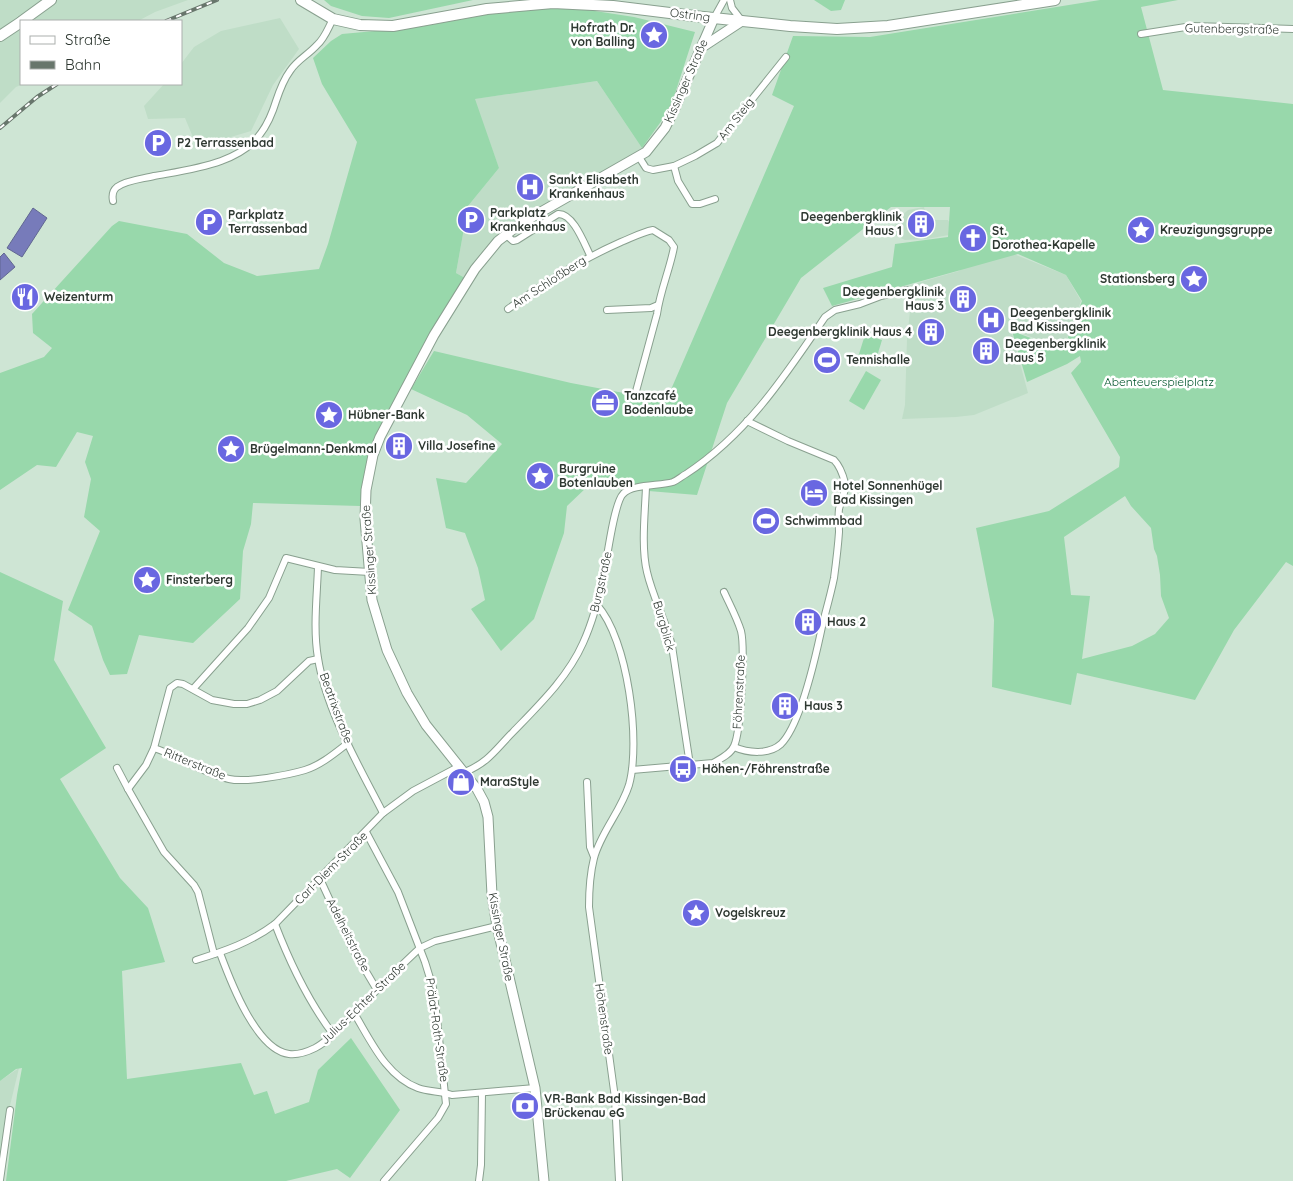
<svg xmlns="http://www.w3.org/2000/svg" width="1293" height="1181" viewBox="0 0 1293 1181" font-family="Quicksand,sans-serif">
<style>
.built{fill:#bfddc7}
.green{fill:#98d8ab;fill-rule:evenodd}
.water{fill:#777bba;stroke:#616791}
.lines{fill:none;stroke-linecap:round;stroke-linejoin:round}
.street-casing{stroke:#89a08f;stroke-width:8}
.secondary-casing{stroke:#89a08f;stroke-width:11}
.primary-casing{stroke:#89a08f;stroke-width:12}
.street{stroke:#fff;stroke-width:6}
.secondary{stroke:#fff;stroke-width:9}
.primary{stroke:#fff;stroke-width:10}
.rail-casing{stroke:#68766c;stroke-width:4}
.rail{stroke:#fff;stroke-width:2;stroke-dasharray:5.5;stroke-linecap:butt}
.labels{text-anchor:middle;stroke-width:5;stroke-linejoin:round;paint-order:stroke}
.street-label{font-size:12px;fill:#2e3831;stroke:#fff}
.poi-label{font-size:12px;font-weight:bold;fill:#2e3831;stroke:#fff;text-anchor:start}
.park-label{font-size:12px;fill:#00542b;stroke:#fff}
</style>
<rect width="100%" height="100%" fill="#cee5d4"/>
<g class="built">
<path d="M0 0H188L155 12 138 21H21V84H23L16 87 0 103Z"/>
<path d="M280 18 299 49 273 85 251 131 197 147 185 118 148 119 144 106 164 84H181V64L194 47 221 31Z"/>
<path d="M597 81 642 148 498 234 465 278 456 273 468 206 499 168 474 99Z"/>
<path d="M924 207 927 220H948L954 230 1066 275 1081 301 1063 348 1011 330 1028 393 974 415 956 417 902 419 905 405 907 339 910 311 907 286 959 271 963 267 949 235 926 239 905 240 892 234 897 220 908 210Z"/>
<path d="M19 1068 6 1122 0 1161V1081Z"/>
</g>
<g class="green">
<path d="M324 0H473L389 18 362 16 331 6Z"/>
<path d="M814 0H845L841 10 831 11Z"/>
<path d="M1100 0H1178L1141 7 1163 90 1293 104V566L1286 562 1234 630 1195 700 1077 673 1071 705 992 687 994 620 976 528 1049 511 1119 467 1120 457 1071 373 1081 362 1080 356 1067 364 1027 382 1012 331 1063 350 1082 301 1066 275 1018 254 832 306 823 288 892 267 895 244 948 237 950 207H891L801 278 727 403 697 495 588 486 567 506 564 533 534 619 501 651 471 609 485 600 478 568 465 533 446 528 436 478 466 483 502 444 467 415 411 389 434 351 571 383 666 401 794 106 772 95 793 36 870 37ZM1125 496 1131 506 1151 528 1154 549 1157 556 1160 575 1161 596 1169 618 1155 634 1132 646 1082 659 1090 596 1071 595 1064 537Z"/>
<path d="M544 9H582L634 17 695 32 670 109 642 148 597 81 475 99 499 168 468 206 456 273 465 278 421 353 376 434 366 470 360 506 253 503 251 524 243 551 240 599 193 643 139 635 127 674 110 675 103 660 92 626 68 610 100 531 84 517 91 479 85 462 93 436 77 432 56 467 37 465 0 490V373L44 357 52 348 33 333 32 314 112 226 119 221 187 234 224 263 257 276 319 269 328 244 357 142 322 84 313 58 331 41 342 34 419 27 496 13Z"/>
<path d="M865 335 882 340 875 363 858 357Z"/>
<path d="M866 371 881 380 864 410 849 401Z"/>
<path d="M0 572 63 601 54 660 106 748 60 779 120 878 148 908 165 962 122 971 127 1079 241 1063 254 1095 267 1091 275 1114 309 1102 318 1070 351 1038 400 1110 350 1178 337 1169 286 1181H6L17 1095 22 1068 16 1069 0 1081Z"/>
</g>
<g class="water">
<path d="M33 208 47 218 22 257 7 248Z"/>
<path d="M4 253 15 267 0 280V257Z"/>
</g>
<g class="lines">
<defs>
<g id="street">
<path d="M730 0 732 8 742 21"/>
<path d="M714 18 724 0"/>
<path d="M1141 34 1192 26 1293 29"/>
<path d="M639 157 646 168 653 170 674 166 695 156 717 143 786 57"/>
<path d="M674 166 678 181 692 204H700L715 199"/>
<path d="M113 201C112 196 112 191 117 187 127 180 142 179 154 176 176 172 199 169 221 161 248 151 263 137 273 110 278 96 281 83 290 71 297 60 308 55 317 45 325 38 328 28 333 19"/>
<path d="M505 234 513 241 517 240 558 214C573 213 584 243 590 255"/>
<path d="M508 309C544 283 580 260 621 242 631 238 642 232 653 230L669 240 674 247C670 269 660 291 657 314L635 395"/>
<path d="M607 310 651 308 658 305"/>
<path d="M646 487C645 513 641 547 647 572 653 598 666 621 672 646L690 765"/>
<path d="M318 567C317 596 313 629 318 658 326 710 359 766 383 813"/>
<path d="M597 605C628 639 641 742 629 785 621 811 601 832 594 858 590 874 589 891 589 907L615 1098 619 1181"/>
<path d="M193 689 248 628 269 598 286 558 335 570 370 572"/>
<path d="M734 747C748 753 769 755 781 744 801 724 817 651 823 622 827 607 831 593 834 578 836 563 838 547 839 532 839 525 838 517 839 509 841 500 846 493 845 483 843 475 840 466 834 460L788 441 747 421"/>
<path d="M154 748C179 756 202 773 229 779 246 783 288 775 305 770 321 765 335 753 348 743"/>
<path d="M117 768 128 789 164 852 194 885 198 892 214 954"/>
<path d="M632 770 713 763C720 759 731 754 734 746 741 732 745 647 741 631 737 618 730 605 724 592"/>
<path d="M465 772C489 762 496 749 513 732 539 705 568 677 583 643 593 621 599 598 604 574 607 559 614 503 623 494 632 484 660 486 673 482 678 480 682 476 686 474 747 434 785 376 825 317L835 310 860 304 881 296 906 290"/>
<path d="M587 782 590 847 594 857"/>
<path d="M128 789 146 765 154 748 170 688 177 683 183 684 212 700 234 704H247L260 700 277 691 309 661 318 659"/>
<path d="M366 832 398 892 425 962 433 988 437 1019 446 1104 438 1118 384 1181"/>
<path d="M320 879 351 946 377 990"/>
<path d="M275 924C290 963 308 1001 333 1034"/>
<path d="M220 953C230 980 256 1050 289 1054 298 1055 307 1052 315 1048 330 1040 342 1025 354 1013 376 991 397 969 420 948L435 941 497 926"/>
<path d="M196 960C225 951 251 942 275 924L383 813 413 791 460 766"/>
<path d="M354 1013C371 1041 386 1076 418 1088 429 1092 441 1091 452 1095L535 1088"/>
<path d="M0 1180 10 1110"/>
<path d="M479 1181 481 1165 482 1093"/>
</g>
<g id="secondary">
<path d="M701 48 742 21"/>
<path d="M544 1181 535 1088 497 926 492 895 488 817 484 802 477 789 426 725 407 693 387 650 372 600 365 519 366 490 373 455 380 437 434 335 475 269 498 241 520 224 646 152 665 128 674 110 714 18"/>
</g>
<g id="primary">
<path d="M301 0 333 19 360 25 393 26 487 9 553 3 613 6 694 16 790 26 837 29 888 26 1055 0"/>
<path d="M22 21 51 0"/>
<path d="M0 36 21 22"/>
</g>
</defs>
<use href="#street" class="street-casing"/>
<use href="#secondary" class="secondary-casing"/>
<use href="#primary" class="primary-casing"/>
<use href="#street" class="street"/>
<use href="#secondary" class="secondary"/>
<use href="#primary" class="primary"/>
<defs>
<g id="rail">
<path d="M166 21 217 0"/>
<path d="M0 128 37 97 57 84"/>
</g>
</defs>
<use href="#rail" class="rail-casing"/>
<use href="#rail" class="rail"/>
</g>
<defs>
<symbol id="sight-disc" viewBox="-11 -11 22 22"><circle r="9.5" fill="#6967e1" stroke="#fff"/><path d="M0-6L1.8-2.2L6-1.7L2.9 1.2L3.7 5.4L0 3.3L-3.7 5.4L-2.9 1.2L-6-1.7L-1.8-2.2Z" fill="#fff"/></symbol>
<symbol id="parking-disc" viewBox="-11 -11 22 22"><circle r="9.5" fill="#6967e1" stroke="#fff"/><path d="M-3.5-5.5H1a3.5 3.5 0 0 1 0 7H-1V5.5H-3.5ZM-1-3.4V-.6H.8a1.4 1.4 0 0 0 0-2.8Z" fill="#fff"/></symbol>
<symbol id="hospital-disc" viewBox="-11 -11 22 22"><circle r="9.5" fill="#6967e1" stroke="#fff"/><path d="M-5-5h3v3.5h4V-5h3V5h-3V1.5h-4V5h-3Z" fill="#fff"/></symbol>
<symbol id="building-disc" viewBox="-11 -11 22 22"><circle r="9.5" fill="#6967e1" stroke="#fff"/><path d="M-4-6H4V6H1V3H-1V6H-4ZM-2.5-4.3h1.7v1.8h-1.7ZM.8-4.3h1.7v1.8H.8ZM-2.5-1h1.7V.8h-1.7ZM.8-1h1.7V.8H.8Z" fill="#fff"/></symbol>
<symbol id="church-disc" viewBox="-11 -11 22 22"><circle r="9.5" fill="#6967e1" stroke="#fff"/><path d="M-1.2-6h2.4v3.5h3.3v2.4h-3.3V6h-2.4V-.1h-3.3v-2.4h3.3Z" fill="#fff"/></symbol>
<symbol id="restaurant-disc" viewBox="-11 -11 22 22"><circle r="9.5" fill="#6967e1" stroke="#fff"/><path d="M-5-6h1v4h1v-4h1v4h1v-4h1v5L-1.5 .5V6h-2V.5L-5-1ZM5-6V6H3V1.5H1.5Q1.5-4 5-6Z" fill="#fff"/></symbol>
<symbol id="stadium-disc" viewBox="-11 -11 22 22"><circle r="9.5" fill="#6967e1" stroke="#fff"/><path d="M0-5a6.5 5 0 1 0 0 10a6.5 5 0 1 0 0-10ZM-3.5-1.8h7v3.6h-7Z" fill="#fff"/></symbol>
<symbol id="office-disc" viewBox="-11 -11 22 22"><circle r="9.5" fill="#6967e1" stroke="#fff"/><path d="M-6-3h4V-5.5h4V-3h4V5H-6ZM-1-4.5V-3h2v-1.5ZM-6 0V1H6V0Z" fill="#fff"/></symbol>
<symbol id="hotel-disc" viewBox="-11 -11 22 22"><circle r="9.5" fill="#6967e1" stroke="#fff"/><path d="M-6-4.5h1.5V1H6V5H4.5V3h-9V5H-6ZM-4 0a1.8 1.8 0 1 1 3.6 0ZM.5 0V-2.5h3Q6-2.5 6 0Z" fill="#fff"/></symbol>
<symbol id="bus-disc" viewBox="-11 -11 22 22"><circle r="9.5" fill="#6967e1" stroke="#fff"/><path d="M-5-6H5V4H4V6H2V4H-2V6H-4V4H-5ZM-3.5-4V0h7V-4ZM-3.5 1.2v1.5H-2V1.2ZM2 1.2v1.5H3.5V1.2Z" fill="#fff"/></symbol>
<symbol id="shop-disc" viewBox="-11 -11 22 22"><circle r="9.5" fill="#6967e1" stroke="#fff"/><path d="M-5-2.5h2.3a2.7 3.5 0 0 1 5.4 0H5L5.5 6h-11ZM-1.5-2.5h3a1.5 2.3 0 0 0-3 0Z" fill="#fff"/></symbol>
<symbol id="bank-disc" viewBox="-11 -11 22 22"><circle r="9.5" fill="#6967e1" stroke="#fff"/><path d="M-6-4H6V4H-6ZM0-2.3a2.3 2.3 0 1 0 0 4.6a2.3 2.3 0 1 0 0-4.6Z" fill="#fff"/></symbol>
</defs>
<g fill-rule="evenodd">
<use href="#sight-disc" x="638" y="19" width="32" height="32"/>
<use href="#parking-disc" x="142" y="127" width="32" height="32"/>
<use href="#hospital-disc" x="514" y="171" width="32" height="32"/>
<use href="#parking-disc" x="455" y="204" width="32" height="32"/>
<use href="#parking-disc" x="193" y="206" width="32" height="32"/>
<use href="#building-disc" x="905" y="208" width="32" height="32"/>
<use href="#sight-disc" x="1125" y="214" width="32" height="32"/>
<use href="#church-disc" x="957" y="222" width="32" height="32"/>
<use href="#sight-disc" x="1178" y="263" width="32" height="32"/>
<use href="#restaurant-disc" x="9" y="281" width="32" height="32"/>
<use href="#building-disc" x="947" y="283" width="32" height="32"/>
<use href="#hospital-disc" x="975" y="304" width="32" height="32"/>
<use href="#building-disc" x="915" y="316" width="32" height="32"/>
<use href="#building-disc" x="970" y="335" width="32" height="32"/>
<use href="#stadium-disc" x="811" y="344" width="32" height="32"/>
<use href="#office-disc" x="589" y="387" width="32" height="32"/>
<use href="#sight-disc" x="313" y="399" width="32" height="32"/>
<use href="#building-disc" x="383" y="430" width="32" height="32"/>
<use href="#sight-disc" x="215" y="433" width="32" height="32"/>
<use href="#sight-disc" x="524" y="460" width="32" height="32"/>
<use href="#hotel-disc" x="798" y="477" width="32" height="32"/>
<use href="#stadium-disc" x="750" y="505" width="32" height="32"/>
<use href="#sight-disc" x="131" y="564" width="32" height="32"/>
<use href="#building-disc" x="792" y="606" width="32" height="32"/>
<use href="#building-disc" x="769" y="690" width="32" height="32"/>
<use href="#bus-disc" x="667" y="753" width="32" height="32"/>
<use href="#shop-disc" x="445" y="766" width="32" height="32"/>
<use href="#sight-disc" x="680" y="897" width="32" height="32"/>
<use href="#bank-disc" x="509" y="1090" width="32" height="32"/>
</g>
<g class="labels">
<g class="street-label">
<text transform="translate(690 15) rotate(7)" y="4">Ostring</text>
<text transform="translate(1232 29) rotate(1)" y="4">Gutenbergstraße</text>
<text transform="translate(686 81) rotate(-66)" y="4">Kissinger Straße</text>
<text transform="translate(736 119) rotate(-52)" y="4">Am Steig</text>
<text transform="translate(549 282) rotate(-33)" y="4">Am Schloßberg</text>
<text transform="translate(369 550) rotate(-94)" y="4">Kissinger Straße</text>
<text transform="translate(601 582) rotate(-77)" y="4">Burgstraße</text>
<text transform="translate(664 626) rotate(74)" y="4">Burgblick</text>
<text transform="translate(739 692) rotate(-87)" y="4">Föhrenstraße</text>
<text transform="translate(336 708) rotate(70)" y="4">Beatrixstraße</text>
<text transform="translate(195 764) rotate(22)" y="4">Ritterstraße</text>
<text transform="translate(331 868) rotate(-45)" y="4">Carl-Diem-Straße</text>
<text transform="translate(348 935) rotate(63)" y="4">Adelheitstraße</text>
<text transform="translate(501 937) rotate(79)" y="4">Kissinger Straße</text>
<text transform="translate(363 1003) rotate(-44)" y="4">Julius-Echter-Straße</text>
<text transform="translate(604 1019) rotate(82)" y="4">Höhenstraße</text>
<text transform="translate(437 1030) rotate(82)" y="4">Prälat-Roth-Straße</text>
</g>
<g class="poi-label">
<text x="635" y="32" text-anchor="end">Hofrath Dr.<tspan x="635" dy="14">von Balling</tspan></text>
<text x="177" y="147">P2 Terrassenbad</text>
<text x="549" y="184">Sankt Elisabeth<tspan x="549" dy="14">Krankenhaus</tspan></text>
<text x="490" y="217">Parkplatz<tspan x="490" dy="14">Krankenhaus</tspan></text>
<text x="228" y="219">Parkplatz<tspan x="228" dy="14">Terrassenbad</tspan></text>
<text x="902" y="221" text-anchor="end">Deegenbergklinik<tspan x="902" dy="14">Haus 1</tspan></text>
<text x="1160" y="234">Kreuzigungsgruppe</text>
<text x="992" y="235">St.<tspan x="992" dy="14">Dorothea-Kapelle</tspan></text>
<text x="1175" y="283" text-anchor="end">Stationsberg</text>
<text x="944" y="296" text-anchor="end">Deegenbergklinik<tspan x="944" dy="14">Haus 3</tspan></text>
<text x="44" y="301">Weizenturm</text>
<text x="1010" y="317">Deegenbergklinik<tspan x="1010" dy="14">Bad Kissingen</tspan></text>
<text x="912" y="336" text-anchor="end">Deegenbergklinik Haus 4</text>
<text x="1005" y="348">Deegenbergklinik<tspan x="1005" dy="14">Haus 5</tspan></text>
<text x="846" y="364">Tennishalle</text>
<text x="624" y="400">Tanzcafé<tspan x="624" dy="14">Bodenlaube</tspan></text>
<text x="348" y="419">Hübner-Bank</text>
<text x="418" y="450">Villa Josefine</text>
<text x="250" y="453">Brügelmann-Denkmal</text>
<text x="559" y="473">Burgruine<tspan x="559" dy="14">Botenlauben</tspan></text>
<text x="833" y="490">Hotel Sonnenhügel<tspan x="833" dy="14">Bad Kissingen</tspan></text>
<text x="785" y="525">Schwimmbad</text>
<text x="166" y="584">Finsterberg</text>
<text x="827" y="626">Haus 2</text>
<text x="804" y="710">Haus 3</text>
<text x="702" y="773">Höhen-/Föhrenstraße</text>
<text x="480" y="786">MaraStyle</text>
<text x="715" y="917">Vogelskreuz</text>
<text x="544" y="1103">VR-Bank Bad Kissingen-Bad<tspan x="544" dy="14">Brückenau eG</tspan></text>
</g>
<g class="park-label">
<text x="1159" y="386">Abenteuerspielplatz</text>
</g>
</g>
<rect x="20" y="20" width="162" height="65" fill="#ffffff" stroke="#abafad"/>
<rect x="30" y="36" width="25" height="8" fill="#ffffff" stroke="#abafad"/>
<text x="65" y="45" font-size="15" fill="#2e3831">Straße</text>
<rect x="30" y="61" width="25" height="8" fill="#68766c" stroke="#abafad"/>
<text x="65" y="70" font-size="15" fill="#2e3831">Bahn</text>
</svg>
